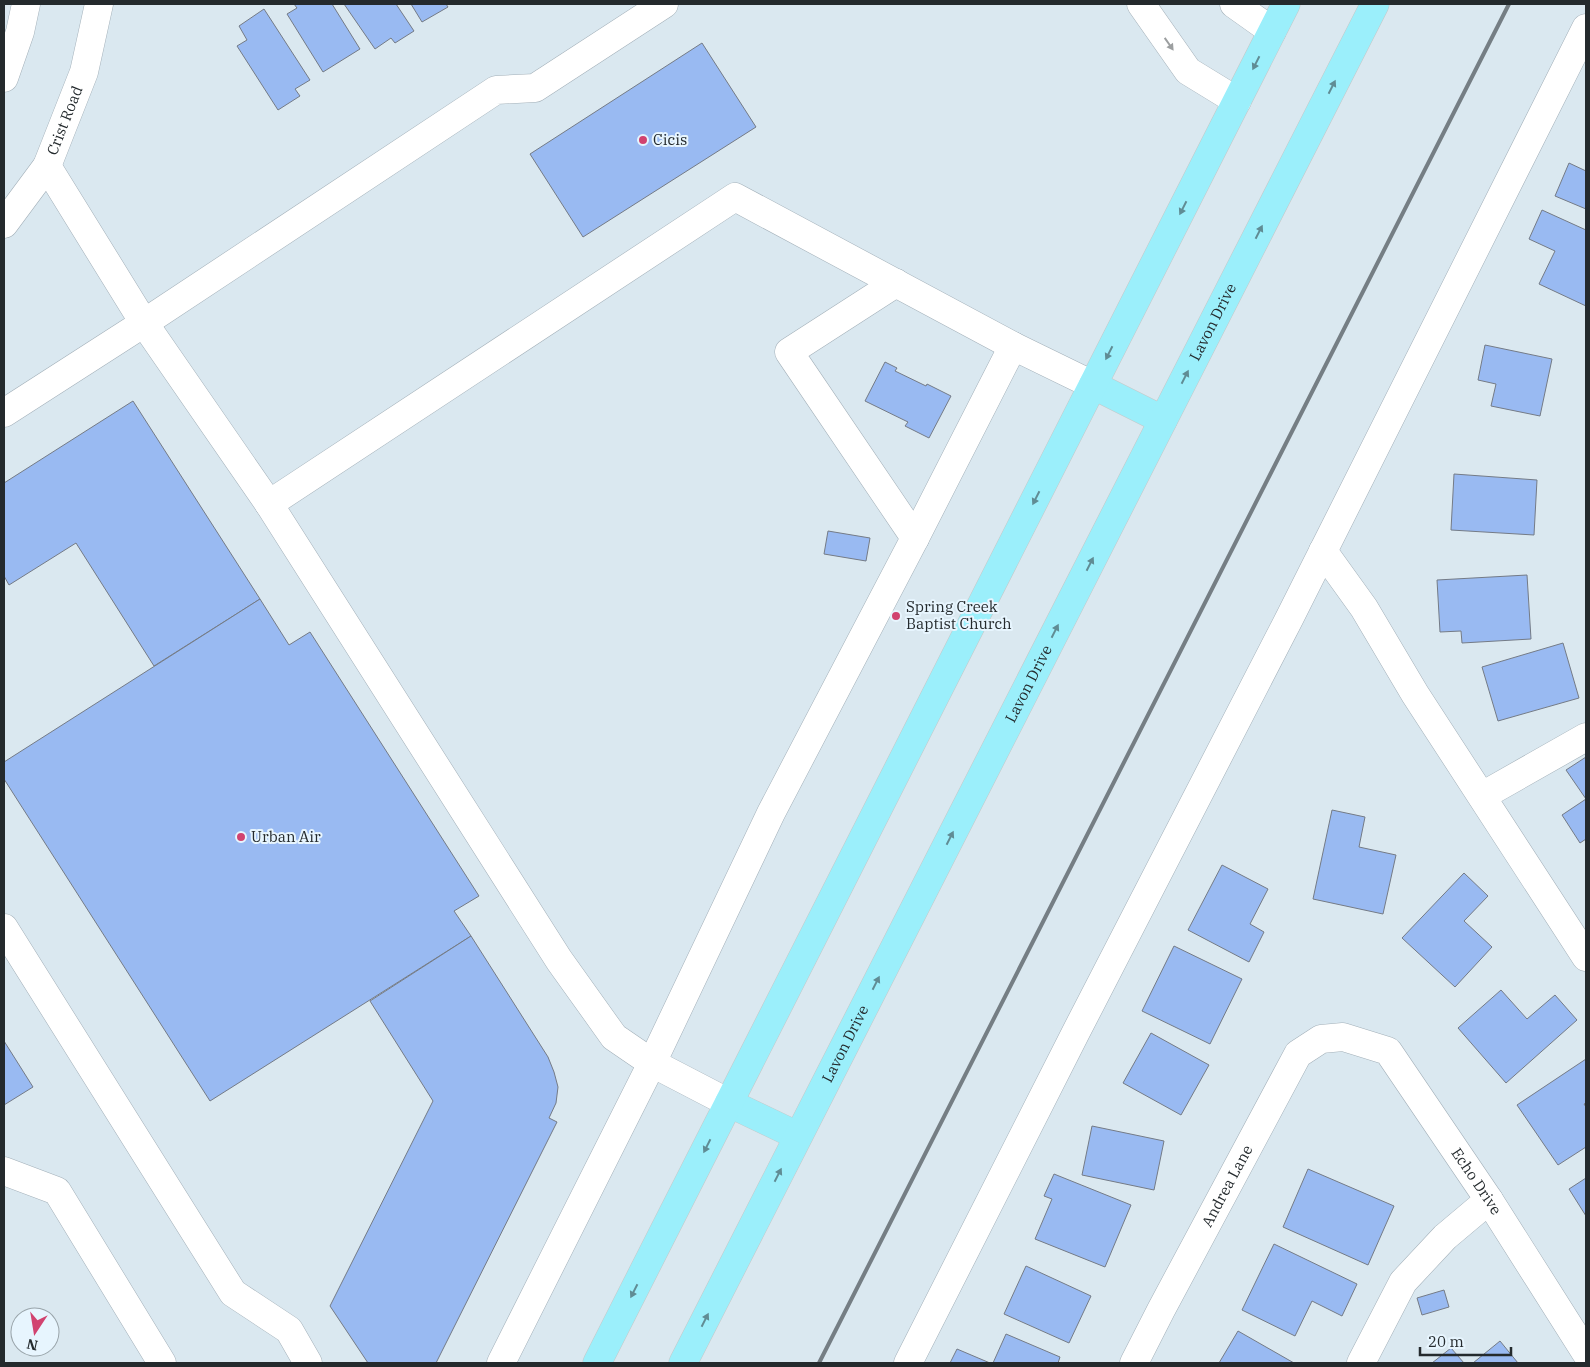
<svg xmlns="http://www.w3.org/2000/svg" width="1590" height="1367" viewBox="0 0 1590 1367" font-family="'IBM Plex Serif',serif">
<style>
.building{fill:#99baf2;stroke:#747b86}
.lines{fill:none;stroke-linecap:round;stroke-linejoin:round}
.minor-casing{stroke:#a3b0b9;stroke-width:29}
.major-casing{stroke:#c6c8c8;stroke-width:29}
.minor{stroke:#fff;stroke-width:28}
.major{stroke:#9beffb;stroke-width:28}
.rail{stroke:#757e84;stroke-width:4}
.oneway{fill:#9c9fa0}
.oneway2{fill:#608c94}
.poi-dot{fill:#d14370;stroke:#e7f5fe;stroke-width:2}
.labels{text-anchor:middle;stroke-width:4;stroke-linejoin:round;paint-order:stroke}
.street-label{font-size:15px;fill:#242a2d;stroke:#e7f5fe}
.poi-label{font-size:15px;fill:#242a2d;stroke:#e7f5fe;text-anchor:start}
</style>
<rect width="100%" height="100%" fill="#dae8f0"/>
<g class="building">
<path d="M294 4H332L360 49 323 72 287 14 297 8Z"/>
<path d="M344 4H396L414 31 395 43 391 38 375 49Z"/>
<path d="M411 4H446L448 7 422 22Z"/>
<path d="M264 9 310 80 295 89 300 96 278 110 237 46 247 40 239 26Z"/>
<path d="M702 43 756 127 583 237 530 154Z"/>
<path d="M1569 163 1586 171V209L1555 196Z"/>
<path d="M1542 210 1586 230V306L1539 284 1555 251 1529 239Z"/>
<path d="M1485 345 1552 359 1540 416 1491 406 1496 384 1478 380Z"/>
<path d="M885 362 897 368 895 371 926 386 927 384 951 396 929 438 905 426 908 422 865 401Z"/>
<path d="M133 401 260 599 154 666 76 543 9 585 4 576V483Z"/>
<path d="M1454 474 1537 480 1534 535 1451 530Z"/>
<path d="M828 531 870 538 866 561 824 554Z"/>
<path d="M1527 575 1531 639 1462 643 1461 631 1440 632 1437 580Z"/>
<path d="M260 599 289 645 310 632 479 896 454 911 471 936 210 1101 4 779V762Z"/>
<path d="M1563 643 1579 698 1498 721 1482 667Z"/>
<path d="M1586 757V839L1580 843 1562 815 1586 799 1566 770Z"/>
<path d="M1332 810 1365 817 1359 847 1396 855 1383 914 1313 899Z"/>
<path d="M1222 865 1268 889 1250 924 1264 932 1249 962 1188 930Z"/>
<path d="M1464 873 1488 896 1464 921 1492 947 1455 987 1402 938Z"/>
<path d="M471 936 548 1057 554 1072 558 1087 556 1103 549 1118 557 1122 436 1363H368L330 1306 433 1101 370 1001Z"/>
<path d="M1174 946 1242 979 1210 1044 1142 1011Z"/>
<path d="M1501 990 1527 1019 1555 995 1577 1020 1506 1083 1458 1028Z"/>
<path d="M1151 1033 1209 1065 1181 1115 1123 1083Z"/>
<path d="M4 1041 33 1087 4 1105Z"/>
<path d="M1586 1059V1103L1584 1104 1586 1107V1147L1558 1165 1517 1105Z"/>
<path d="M1092 1126 1164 1141 1154 1190 1082 1175Z"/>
<path d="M1308 1169 1394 1206 1368 1265 1283 1227Z"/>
<path d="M1054 1174 1131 1205 1105 1267 1035 1239 1052 1199 1044 1196Z"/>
<path d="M1586 1178V1216L1569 1189Z"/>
<path d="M1274 1244 1357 1284 1342 1316 1312 1301 1295 1336 1242 1310Z"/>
<path d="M1026 1266 1091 1296 1069 1343 1004 1314Z"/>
<path d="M1444 1290 1449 1307 1422 1315 1417 1298Z"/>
<path d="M1238 1331 1294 1363H1219Z"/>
<path d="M1006 1334 1060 1357 1058 1363H993Z"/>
<path d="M1500 1341 1518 1363H1473Z"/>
<path d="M1451 1348 1464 1363H1432Z"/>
<path d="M957 1349 990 1363H950Z"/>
</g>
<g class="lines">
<defs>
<g id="minor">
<path d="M1141 4 1188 71 1237 101"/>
<path d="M1234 4 1272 31"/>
<path d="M4 78 20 32 26 4"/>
<path d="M47 166 144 323 269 504 559 960 614 1037 652 1063 729 1103"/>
<path id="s1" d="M4 224 47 166 84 72 99 4"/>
<path d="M896 283 789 352 915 538"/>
<path d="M4 413 144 323 496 90 535 88 664 4"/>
<path d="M269 504 735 197 1013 346"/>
<path d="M1323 551 1364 608 1415 694 1586 957"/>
<path d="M1482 796 1586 737"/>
<path d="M4 928 233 1293 289 1330 308 1363"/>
<path d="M4 1171 57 1191 162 1363"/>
<path d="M501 1363 652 1063 771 813 915 538 1013 346 1093 385"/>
<path d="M908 1363 1076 1032 1290 617 1586 28"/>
<path id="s2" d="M1134 1363 1161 1310 1298 1054 1321 1039 1343 1037 1388 1051 1489 1200 1586 1353"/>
<path d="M1361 1363 1403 1282 1445 1237 1489 1200"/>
</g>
<g id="major">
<path d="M1093 385 1163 420"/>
<path d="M729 1103 798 1136"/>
<path d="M597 1363 1286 4"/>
<path id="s3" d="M683 1363 1375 4"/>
</g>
</defs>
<use href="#minor" class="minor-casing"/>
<use href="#major" class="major-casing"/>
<use href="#minor" class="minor"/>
<use href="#major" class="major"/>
<path class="rail" d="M819 1363 1509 4"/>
</g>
<defs><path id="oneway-solid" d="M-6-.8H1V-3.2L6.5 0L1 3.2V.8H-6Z" transform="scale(1.25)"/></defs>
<use class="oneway" href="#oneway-solid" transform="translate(1169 44) rotate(55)"/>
<g class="oneway2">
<use href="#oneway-solid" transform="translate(1256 63) rotate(117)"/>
<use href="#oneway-solid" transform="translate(1332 87) rotate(-63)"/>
<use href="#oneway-solid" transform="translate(1183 208) rotate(117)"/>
<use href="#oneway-solid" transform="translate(1259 232) rotate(-63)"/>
<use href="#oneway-solid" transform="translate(1109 353) rotate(117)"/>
<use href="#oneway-solid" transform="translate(1185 377) rotate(-63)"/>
<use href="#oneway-solid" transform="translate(1036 498) rotate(117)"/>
<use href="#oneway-solid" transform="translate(1090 564) rotate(-63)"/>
<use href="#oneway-solid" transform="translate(1055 631) rotate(-63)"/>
<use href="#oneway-solid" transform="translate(950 838) rotate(-63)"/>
<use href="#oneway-solid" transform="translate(876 983) rotate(-63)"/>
<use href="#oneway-solid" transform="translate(707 1146) rotate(117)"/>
<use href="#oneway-solid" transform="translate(778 1175) rotate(-63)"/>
<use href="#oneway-solid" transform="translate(634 1291) rotate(117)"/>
<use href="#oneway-solid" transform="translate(705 1320) rotate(-63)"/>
</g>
<g class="poi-dot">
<circle cx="643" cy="140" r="5"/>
<circle cx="896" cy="616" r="5"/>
<circle cx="241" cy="837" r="5"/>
</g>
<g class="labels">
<g class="street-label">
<text dy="5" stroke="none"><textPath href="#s1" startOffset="121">Crist Road</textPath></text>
<text dy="5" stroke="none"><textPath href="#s3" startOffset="1168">Lavon Drive</textPath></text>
<text dy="5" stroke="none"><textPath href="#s3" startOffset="762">Lavon Drive</textPath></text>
<text dy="5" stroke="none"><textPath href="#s3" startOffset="358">Lavon Drive</textPath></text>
<text dy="5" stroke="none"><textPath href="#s2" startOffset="604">Echo Drive</textPath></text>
<text dy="5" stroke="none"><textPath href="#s2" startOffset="200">Andrea Lane</textPath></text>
</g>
<g class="poi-label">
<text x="653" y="145">Cicis</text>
<text x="906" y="612">Spring Creek<tspan x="906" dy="17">Baptist Church</tspan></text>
<text x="251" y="842">Urban Air</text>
</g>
</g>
<rect width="1590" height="1367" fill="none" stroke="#242a2d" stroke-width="10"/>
<g transform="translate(35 1332) rotate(192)"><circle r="24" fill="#e7f5fe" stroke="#99a4aa"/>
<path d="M0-4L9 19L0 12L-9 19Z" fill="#d14370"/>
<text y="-8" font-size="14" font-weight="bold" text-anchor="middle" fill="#242a2d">N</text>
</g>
<path d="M1420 1347v8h91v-8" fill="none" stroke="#242a2d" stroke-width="2.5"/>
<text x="1428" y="1347" font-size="15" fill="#242a2d" stroke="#e7f5fe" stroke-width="4" paint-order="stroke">20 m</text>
</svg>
